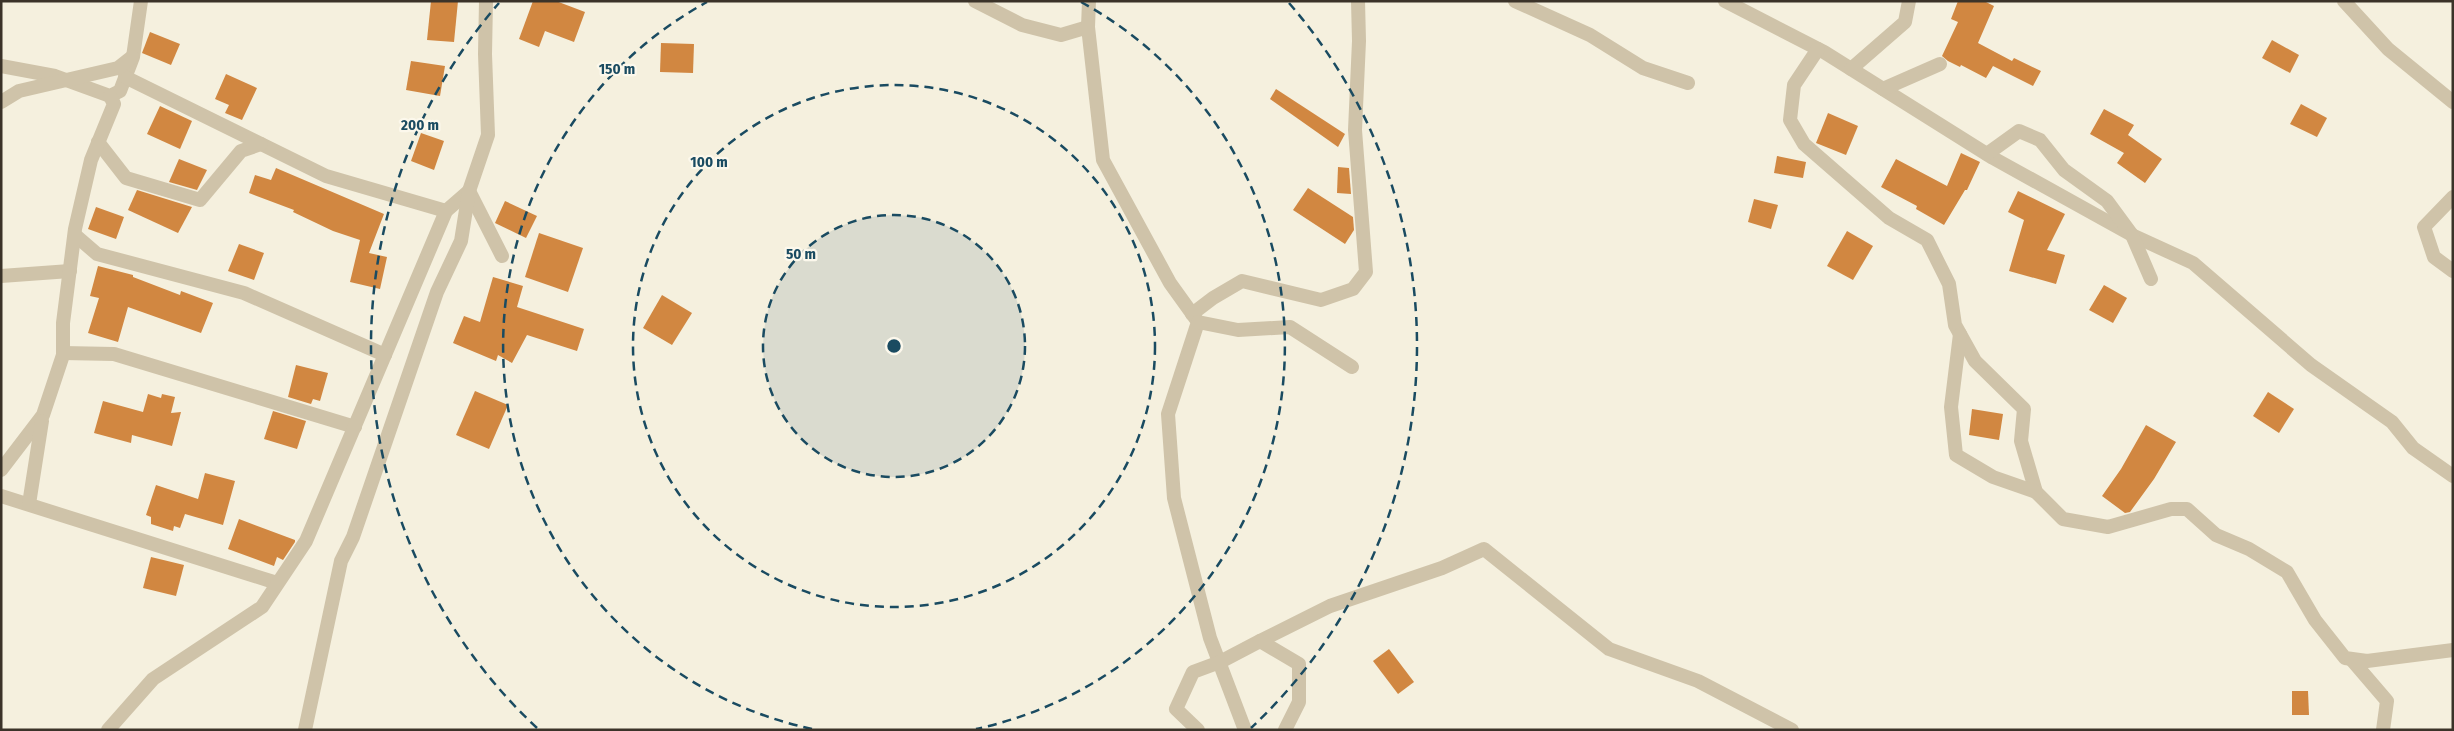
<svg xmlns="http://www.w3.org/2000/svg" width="2454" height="731" viewBox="0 0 2454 731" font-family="'Fira Sans Condensed',sans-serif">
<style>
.building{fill:#d18741}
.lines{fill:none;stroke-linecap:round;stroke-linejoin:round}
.minor{stroke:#cfc3a9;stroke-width:14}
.tertiary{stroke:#cfc3a9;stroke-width:14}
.ring{fill:none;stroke:#1a4b61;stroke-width:2.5;stroke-dasharray:9 6}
.centre{fill:#1a4b61;stroke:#fcf8ec;stroke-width:2.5}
.ring-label{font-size:15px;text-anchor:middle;font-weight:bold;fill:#1a4b61;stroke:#fcf8ec;stroke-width:4.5;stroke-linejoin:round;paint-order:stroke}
</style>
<rect width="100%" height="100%" fill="#f5f0de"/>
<g class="building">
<path d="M431 1H458L454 42 427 40Z"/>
<path d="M533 1H556L585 12 574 42 545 31 539 47 519 39Z"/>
<path d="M1958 1H1984L1994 6 1978 43 2012 61 2014 58 2041 71 2033 86 1993 66 1986 78 1961 65 1960 67 1948 61 1942 56 1958 22 1951 19Z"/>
<path d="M150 32 180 44 171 65 142 53Z"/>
<path d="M2272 40 2299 55 2290 73 2262 58Z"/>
<path d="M661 43 694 44 693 73 660 72Z"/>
<path d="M411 61 445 66 440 96 406 90Z"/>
<path d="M226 74 257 88 242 120 225 113 229 105 215 99Z"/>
<path d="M1276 89 1345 134 1338 147 1270 99Z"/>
<path d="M2301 104 2327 118 2317 137 2290 124Z"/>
<path d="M160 106 192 121 180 149 147 134Z"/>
<path d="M2104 109 2134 125 2128 135 2162 159 2145 183 2117 163 2124 153 2090 134Z"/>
<path d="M1828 113 1858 126 1846 155 1816 143Z"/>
<path d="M421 133 444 141 434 170 411 161Z"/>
<path d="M1961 153 1980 162 1967 190H1965L1944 225 1916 209 1917 206 1881 187 1896 159 1947 186Z"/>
<path d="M1777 156 1806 162 1803 178 1774 173Z"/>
<path d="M179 159 207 170 197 190 169 182Z"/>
<path d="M1338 167 1349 168 1351 194 1337 193Z"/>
<path d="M276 168 384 214 369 253 387 257 380 289 350 282 360 240 333 231 293 212 294 210 249 193 255 175 271 180Z"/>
<path d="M1308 188 1353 217 1354 230 1345 244 1293 210Z"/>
<path d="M137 190 192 207 178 233 128 210Z"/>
<path d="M2018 191 2065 214 2047 250 2065 255 2056 284 2009 271 2024 220 2008 212Z"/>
<path d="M1754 199 1778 205 1771 229 1748 222Z"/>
<path d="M505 201 537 216 526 238 495 223Z"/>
<path d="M96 207 124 217 116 239 88 229Z"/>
<path d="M1847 231 1873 246 1853 280 1827 266Z"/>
<path d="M539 233 583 248 568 292 525 277Z"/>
<path d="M239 244 264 253 254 280 228 271Z"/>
<path d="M98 266 133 275V277L180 295 181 291 213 303 201 333 128 307 118 342 88 333 99 298 90 296Z"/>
<path d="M493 277 523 286 517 307 584 329 577 351 527 335 512 363 498 355 496 361 453 343 464 316 480 322Z"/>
<path d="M2104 285 2127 298 2113 323 2089 310Z"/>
<path d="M662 295 692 313 672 345 643 328Z"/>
<path d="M296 365 328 373 320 401 313 399 311 404 288 397Z"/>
<path d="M475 391 508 405 489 449 456 435Z"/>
<path d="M2268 392 2294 409 2279 433 2253 416Z"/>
<path d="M148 394 161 398 162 394 175 397 171 413 181 412 172 446 132 435 131 443 94 433 103 401 143 412Z"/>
<path d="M1972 409 2003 414 1999 440 1969 435Z"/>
<path d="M273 411 306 421 297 449 264 439Z"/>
<path d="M2146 425 2176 442 2154 479 2130 512 2125 513 2102 496 2121 469Z"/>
<path d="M205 473 235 481 223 525 185 514 180 528 174 526 173 531 151 524V517L146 515 156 485 198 499Z"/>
<path d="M239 519 295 540V542L283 560 277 557 274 566 228 549Z"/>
<path d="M151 557 184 565 176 596 143 588Z"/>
<path d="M1389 649 1414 682 1398 694 1373 661Z"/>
<path d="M2292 691H2308L2309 715H2292Z"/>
</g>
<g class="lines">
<g class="minor">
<path d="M975 1 1022 25 1061 35 1088 27"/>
<path d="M1089 1 1088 27 1103 160 1170 283 1198 322 1168 414 1174 498 1210 638 1245 730"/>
<path d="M1515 1 1590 35 1643 68 1688 83"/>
<path d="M1725 1 1824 52 1993 158 2132 235 2193 263 2311 365 2392 422 2413 448 2453 476"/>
<path d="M2344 1 2388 49 2453 102"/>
<path d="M1818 49 1794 85 1790 120 1804 144 1889 218 1927 240 1949 284 1955 325 1975 361 2024 409 2021 441 2036 492 2063 519 2108 527 2171 509H2187L2216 535 2249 549 2287 572 2315 620 2345 658 2367 661 2453 650"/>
<path d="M1 66 55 76 110 96 120 91 133 57 141 1"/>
<path d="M1851 69 1905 22 1909 1"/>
<path d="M125 77 326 176 446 211"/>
<path d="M1883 89 1940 64"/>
<path d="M1 102 19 91 118 68 132 57"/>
<path d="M98 142 126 178 200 200 241 151 261 144"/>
<path d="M1987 154 2019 131 2040 140 2064 170 2107 201 2132 235 2151 279"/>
<path d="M2453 197 2424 227 2434 257 2453 271"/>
<path d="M75 235 97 254 244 293 385 355"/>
<path d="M1 276 70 271"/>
<path d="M1192 314 1213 298 1242 281 1321 300 1353 289 1366 272 1355 130 1359 41 1358 1"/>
<path d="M1198 322 1238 330 1290 327 1352 367"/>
<path d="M1960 334 1951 407 1956 455 1993 477 2036 492"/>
<path d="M63 353 114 354 355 427"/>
<path d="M1 470 43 415 63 355V323L75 229 91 160 114 104 110 96"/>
<path d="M1 496 277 583"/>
<path d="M29 504 42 421"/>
<path d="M1260 641 1330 606 1442 568 1484 549 1609 649 1698 681 1792 730"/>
<path d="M2351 659 2387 701 2383 730"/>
<path d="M108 730 153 679 262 607 306 541 446 211 469 191 502 256"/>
<path d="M1198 730 1176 709 1193 672 1220 662 1260 641 1299 664V702L1285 730"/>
</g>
<path class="tertiary" d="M305 730 341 561 353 537 437 292 461 241 469 191 488 135 485 54 486 1"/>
</g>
<circle cx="894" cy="346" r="131" fill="#1a4b61" fill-opacity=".12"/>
<g class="ring">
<circle cx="894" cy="346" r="131"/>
<circle cx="894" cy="346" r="261"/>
<path d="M812 729A392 392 0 0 1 707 2M1081 2A392 392 0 0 1 976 729"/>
<path d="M537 728A523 523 0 0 1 499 3M1289 3A523 523 0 0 1 1251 728"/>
</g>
<circle cx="894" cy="346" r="8" class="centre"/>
<g class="ring-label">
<text x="617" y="74">150 m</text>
<text x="420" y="130">200 m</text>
<text x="709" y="167">100 m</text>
<text x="801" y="259">50 m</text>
</g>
<rect width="2454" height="731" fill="none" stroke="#3b3329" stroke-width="5"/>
</svg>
